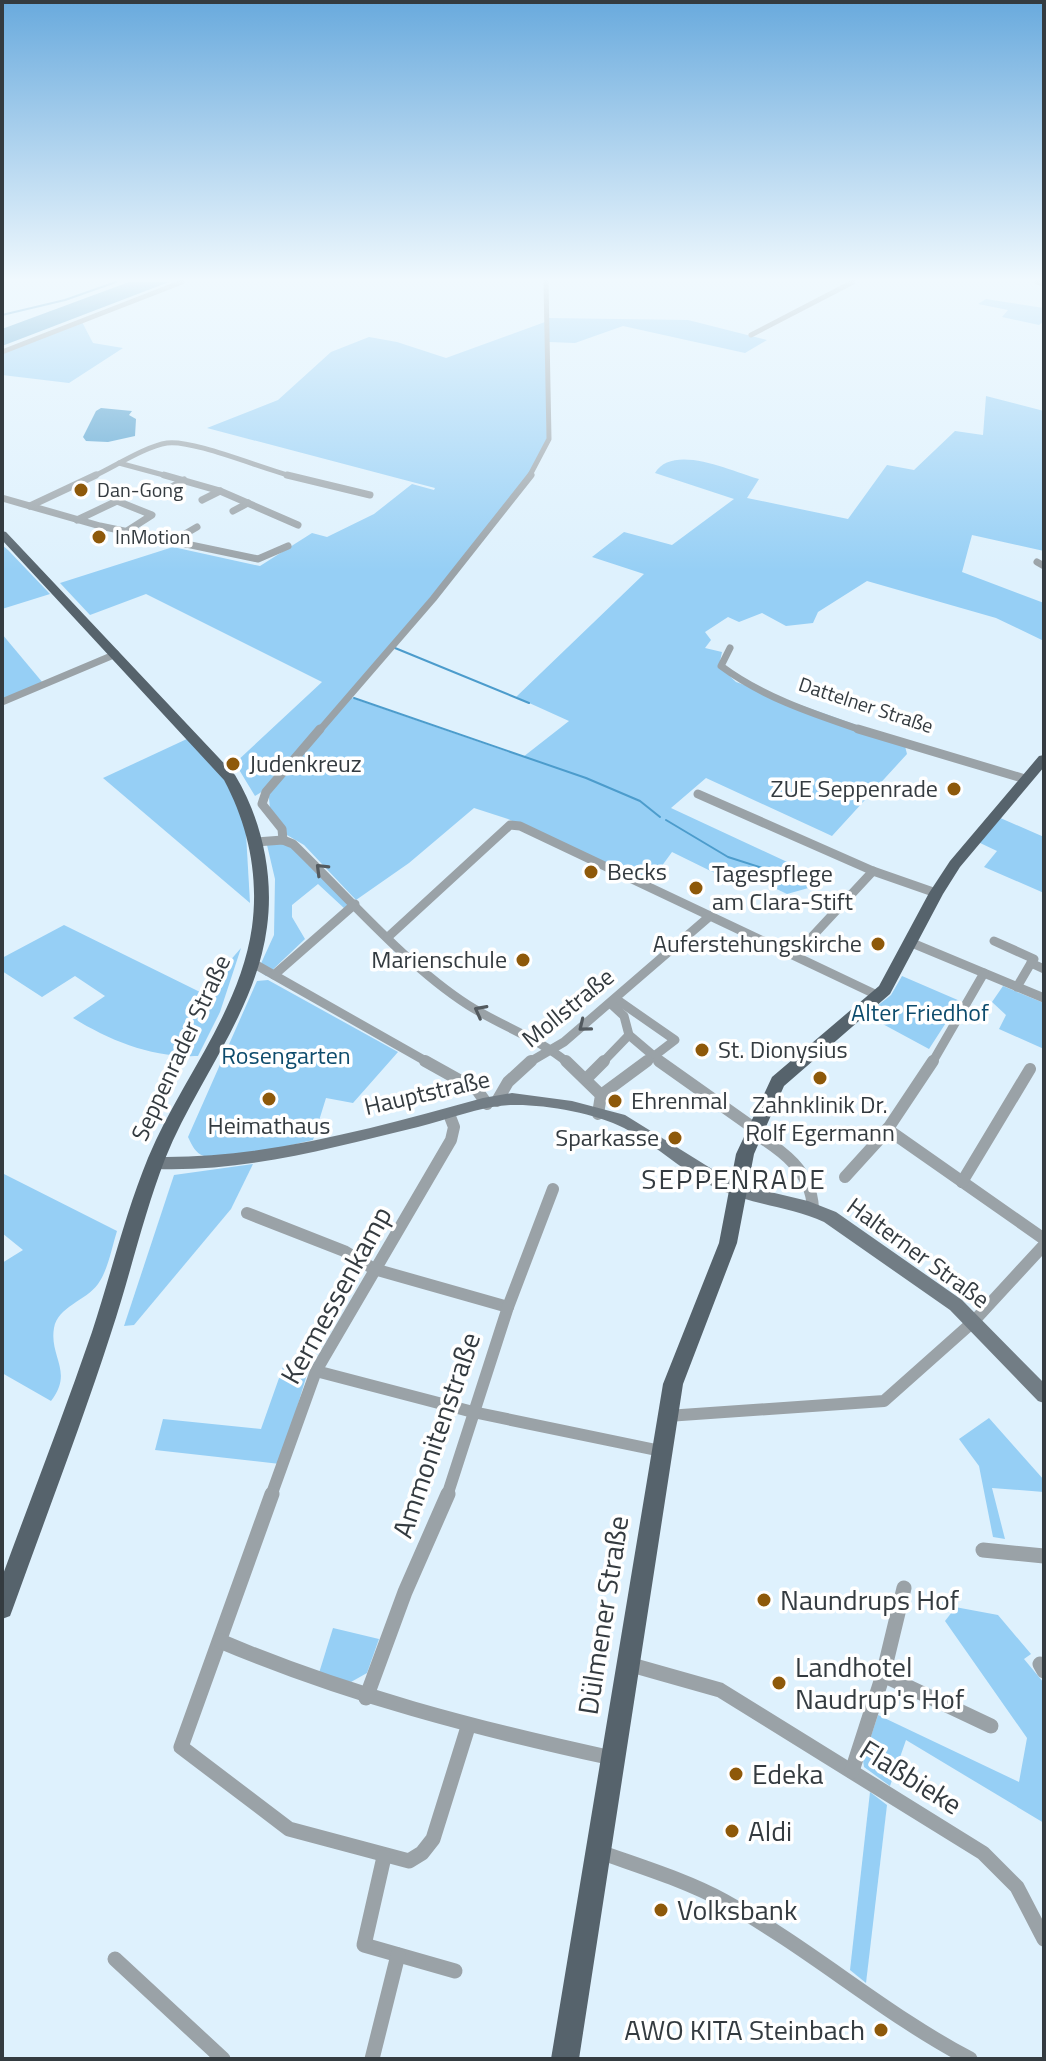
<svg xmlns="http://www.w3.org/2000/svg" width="1046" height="2061" viewBox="0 0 1046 2061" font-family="'Titillium Web',sans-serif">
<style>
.green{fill:#96cff5}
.water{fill:#4c9ccc}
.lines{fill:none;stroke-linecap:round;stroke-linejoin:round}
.stream{stroke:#4c9ccc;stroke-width:2}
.street-far4{stroke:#9aa2a7;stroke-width:5}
.street-far3{stroke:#9aa2a7;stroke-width:7}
.street-far2{stroke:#9aa2a7;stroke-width:9}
.street-far1{stroke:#9aa2a7;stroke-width:12}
.street{stroke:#9aa2a7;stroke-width:15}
.secondary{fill:#727d85;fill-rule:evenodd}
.primary{fill:#56636c;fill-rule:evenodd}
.oneway{stroke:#535a5f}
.poi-dot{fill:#8e590a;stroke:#fff;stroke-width:3}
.labels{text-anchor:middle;stroke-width:7;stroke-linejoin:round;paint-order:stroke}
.far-poi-label{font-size:20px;fill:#343b40;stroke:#fff;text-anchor:start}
.far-street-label{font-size:20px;fill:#343b40;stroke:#fff}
.poi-label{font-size:24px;fill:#343b40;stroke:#fff;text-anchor:start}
.street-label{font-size:24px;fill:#343b40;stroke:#fff}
.park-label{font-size:24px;fill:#0d4c6d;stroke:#fff}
.quarter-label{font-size:28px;letter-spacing:2px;fill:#343b40;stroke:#fff}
.near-street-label{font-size:28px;fill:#343b40;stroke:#fff}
.near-poi-label{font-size:28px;fill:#343b40;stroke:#fff;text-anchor:start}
</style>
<rect width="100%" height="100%" fill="#def1fd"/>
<g class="green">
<path d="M986 299 1044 308V321L1039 325 1002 317 1008 310 978 304Z"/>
<path d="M549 318 688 320 767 340 745 353 623 326 575 343 549 342Z"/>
<path d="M82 322 93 343 123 348 69 383 2 375V353Z"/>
<path d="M545 322 547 439 536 468 349 697 523 757 569 721 516 697 644 574 592 557 624 532 672 545 734 499 655 473C673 443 731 471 759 479L747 498 848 519 887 465 914 470 955 431 983 435 986 396 1044 411V551L972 535 962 572 1044 603V641L996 618 867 581 818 612 813 623 786 626 762 613 739 622 728 617 705 632 711 640 705 648 722 652 719 666 736 682 904 742 907 754 832 836 706 778 671 808 813 874 812 887 787 894 756 879 731 881 672 852 648 885 508 819 474 808 409 863 356 900 304 845 287 835 270 809 268 788 255 796 235 763 322 682 146 594 90 615 60 583 173 547 260 566 312 533 327 537 374 514 412 484 434 490 435 488 207 428 278 400 331 352 369 337 397 342 446 358Z"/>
<path d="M2 545 8 550 50 594 2 609Z"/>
<path d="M2 634 43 683 2 700Z"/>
<path d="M189 738 224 779 245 816 250 903 103 778Z"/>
<path d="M998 817 1044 837V893L984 867 997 851 978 842Z"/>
<path d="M282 843 299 851 351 904 345 909 318 884 292 905V917L305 939 266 976 258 970 274 935 275 879 267 845Z"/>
<path d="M64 925 202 993 241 948 220 1012 198 1056C152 1058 111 1041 73 1018L105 996 75 976 42 997 2 971V958Z"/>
<path d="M902 976 960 1001 929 1049 866 1015 891 995Z"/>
<path d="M268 980 398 1052 353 1103 326 1098 313 1140C291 1145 224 1163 204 1156 195 1153 192 1145 188 1137L257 981Z"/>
<path d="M1003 986 1044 1003V1049L999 1029 1006 1015 992 1002Z"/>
<path d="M253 1164 231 1209 134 1325 124 1326 174 1175Z"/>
<path d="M2 1173 117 1231C112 1247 108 1270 98 1284 86 1301 58 1306 54 1328 49 1357 74 1371 51 1401L2 1373V1263L23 1250 2 1233Z"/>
<path d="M284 1364 308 1371 280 1464 155 1450 163 1419 261 1429Z"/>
<path d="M989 1418 1044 1480V1492L992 1488 1005 1539 993 1537 979 1466 959 1439Z"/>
<path d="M926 1595 955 1607 998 1615 1031 1654 1024 1659 1044 1683V1823L906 1740 890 1786 864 1767 863 1760 878 1715 1019 1782 1027 1738 945 1621 952 1612 925 1600Z"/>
<path d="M333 1628 379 1639 367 1673 351 1682 319 1673Z"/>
<path d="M870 1792 887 1805 866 1983 850 1970Z"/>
</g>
<g class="water">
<path d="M129 282H169L2 346V329Z"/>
<path d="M101 408 132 411 129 415 136 419 135 436 108 442 86 441 83 437 96 411Z"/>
</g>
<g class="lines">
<g class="stream">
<path d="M2 315 65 300 116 282"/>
<path d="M395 648 529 703"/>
<path d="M354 698 586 778 640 801 660 817"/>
<path d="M666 820 728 857 791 877"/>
</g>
<g class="street-far4">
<path d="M1037 282 1044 284"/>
<path d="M751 335 853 282"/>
<path d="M2 352 182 282"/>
<path d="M119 463 171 477"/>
<path d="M92 477C112 468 146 446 167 443 192 439 265 470 295 477"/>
<path d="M529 477 549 439 546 282"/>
</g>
<g class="street-far3">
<path d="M164 475 220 491 298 525"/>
<path d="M287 475 370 495"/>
<path d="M175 490 170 488 184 480"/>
<path d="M2 498 100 526 258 559 288 546"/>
<path d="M202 500 220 491"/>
<path d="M30 506 96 475"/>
<path d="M233 511 248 503"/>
<path d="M77 520 117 501 152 515 127 531"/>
<path d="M173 541 197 527"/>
<path d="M1037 562 1044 566"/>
<path d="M730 648 721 666C764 698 814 714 864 731"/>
<path d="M2 702 116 654"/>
<path d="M319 731 433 599 531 475"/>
</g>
<g class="street-far2">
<path d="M858 729 1025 779"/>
<path d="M698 794 873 871 936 893"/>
<path d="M283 840 282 829 262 804 266 792 320 729"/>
<path d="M256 842 283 840 293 844C346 895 407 966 468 1005 501 1026 538 1038 568 1063"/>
<path d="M388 937 510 825 520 826 879 996"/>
<path d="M994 941 1034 959 1031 963 1044 969"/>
<path d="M912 943 1044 998"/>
<path d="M795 955 873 871"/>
<path d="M251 962 429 1063"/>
<path d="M274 975 355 904"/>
<path d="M1017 987 1031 963"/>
<path d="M616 999 675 1040 645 1063"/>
<path d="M611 1004 624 1016 629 1035 662 1063"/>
<path d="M528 1063 564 1042 710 916"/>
<path d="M602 1063 629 1035"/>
<path d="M932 1063 984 973"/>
</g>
<g class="street-far1">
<path d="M425 1061 477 1090 487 1104"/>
<path d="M566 1061 601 1095 598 1114"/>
<path d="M659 1061 755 1129"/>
<path d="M587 1078 604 1061"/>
<path d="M601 1095 647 1061"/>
<path d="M497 1101 508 1082 531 1061"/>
<path d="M887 1129 1044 1239"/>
<path d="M754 1133C783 1151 811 1171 813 1208"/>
<path d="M845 1177 885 1133 933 1061"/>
<path d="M962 1182 1030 1069"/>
<path d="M247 1213 344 1251 374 1269 508 1307"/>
<path d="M316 1371 473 1412 661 1451"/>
<path d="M667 1416 884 1401 974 1321 1044 1245"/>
<path d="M271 1496 316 1371 451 1140 454 1127 449 1114"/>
<path d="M447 1496 508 1307 553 1189"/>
</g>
<g class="street">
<path d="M272 1494 181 1747 289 1829 409 1861 422 1853 433 1839 468 1727"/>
<path d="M983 1550 1044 1556"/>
<path d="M220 1641C347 1695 478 1729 612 1758"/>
<path d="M628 1664 720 1690 983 1853 1017 1887 1044 1939"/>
<path d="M1040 1664 1044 1671"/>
<path d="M883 1675 991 1726"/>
<path d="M366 1698 405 1592 448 1494"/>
<path d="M852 1771 883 1675 904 1588"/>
<path d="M600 1852C642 1867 685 1880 724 1901 810 1948 884 2014 970 2059"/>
<path d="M384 1857 364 1945 455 1971"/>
<path d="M115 1959 223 2059"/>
<path d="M372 2059 398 1955"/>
</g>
<path class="secondary" d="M512 1093 572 1101 625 1115 728 1179 749 1187 808 1201 836 1212 962 1300 1044 1383V1403L1038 1401 950 1310 824 1222C791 1207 754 1205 720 1190 685 1174 658 1146 624 1128 596 1113 543 1104 512 1105 480 1106 448 1120 418 1127 331 1148 246 1172 156 1169L151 1167 148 1163 151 1159 156 1157C267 1159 376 1127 483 1098Z"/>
<g class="primary">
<path d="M2 531 6 532 235 775C262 820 274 875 267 927 256 1012 196 1081 165 1159 143 1216 130 1276 111 1333 81 1426 46 1516 13 1608L10 1616 2 1619V1577C32 1495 64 1414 92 1332 111 1274 125 1214 148 1158 180 1081 240 1012 252 927 259 875 248 825 224 780L2 540Z"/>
<path d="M1044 755V767L960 867 943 894 890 994 784 1086 754 1154 737 1243 683 1384 579 2059H551L663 1384 719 1243 736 1154 772 1077 879 986 929 893 950 861 1039 756Z"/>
</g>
</g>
<defs><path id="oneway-chevron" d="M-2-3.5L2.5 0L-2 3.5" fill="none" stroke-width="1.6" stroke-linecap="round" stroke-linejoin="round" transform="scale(2)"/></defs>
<g class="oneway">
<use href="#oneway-chevron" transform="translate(321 869) rotate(-135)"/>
<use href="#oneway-chevron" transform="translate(480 1011) rotate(-152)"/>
<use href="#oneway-chevron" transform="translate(584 1026) rotate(141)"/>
</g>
<linearGradient id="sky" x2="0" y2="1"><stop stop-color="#69aadd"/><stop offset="0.49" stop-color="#f0f9fe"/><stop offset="1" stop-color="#f0f9fe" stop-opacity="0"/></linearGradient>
<rect width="1046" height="571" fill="url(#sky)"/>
<g class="poi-dot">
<circle cx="81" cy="490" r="8"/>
<circle cx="99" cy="537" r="8"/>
<circle cx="233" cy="764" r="8"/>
<circle cx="954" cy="789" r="8"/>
<circle cx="591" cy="872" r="8"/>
<circle cx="696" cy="888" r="8"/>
<circle cx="878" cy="944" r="8"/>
<circle cx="523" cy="960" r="8"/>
<circle cx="702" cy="1050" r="8"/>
<circle cx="820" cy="1078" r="8"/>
<circle cx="269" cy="1099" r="8"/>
<circle cx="615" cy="1101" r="8"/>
<circle cx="675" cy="1138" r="8"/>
<circle cx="764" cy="1600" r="8"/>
<circle cx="779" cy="1683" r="8"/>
<circle cx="736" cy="1774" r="8"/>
<circle cx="732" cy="1831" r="8"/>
<circle cx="661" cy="1910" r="8"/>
<circle cx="881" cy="2030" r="8"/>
</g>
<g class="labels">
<g class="far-poi-label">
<text x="97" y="497">Dan-Gong</text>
<text x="115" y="544">InMotion</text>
</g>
<g class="far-street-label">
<text transform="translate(866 705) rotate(18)" y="7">Dattelner Straße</text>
</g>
<g class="poi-label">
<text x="249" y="772">Judenkreuz</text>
<text x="938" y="797" text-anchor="end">ZUE Seppenrade</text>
<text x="607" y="880">Becks</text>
<text x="712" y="882">Tagespflege<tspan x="712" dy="28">am Clara-Stift</tspan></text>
<text x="862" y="952" text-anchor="end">Auferstehungskirche</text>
<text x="507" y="968" text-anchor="end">Marienschule</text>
<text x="718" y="1058">St. Dionysius</text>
<text x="631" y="1109">Ehrenmal</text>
<text x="820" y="1113" text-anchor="middle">Zahnklinik Dr.<tspan x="820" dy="28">Rolf Egermann</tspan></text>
<text x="269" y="1134" text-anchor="middle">Heimathaus</text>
<text x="659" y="1146" text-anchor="end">Sparkasse</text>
</g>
<g class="street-label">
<text transform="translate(568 1008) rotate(-39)" y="8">Mollstraße</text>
<text transform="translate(181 1048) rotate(-65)" y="8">Seppenrader Straße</text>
<text transform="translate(427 1093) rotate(-13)" y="8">Hauptstraße</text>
<text transform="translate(918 1253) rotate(36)" y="8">Halterner Straße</text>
</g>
<g class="park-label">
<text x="920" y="1021">Alter Friedhof</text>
<text x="286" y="1064">Rosengarten</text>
</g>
<g class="quarter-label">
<text x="734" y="1189">SEPPENRADE</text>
</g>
<g class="near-street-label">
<text transform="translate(336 1295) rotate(-61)" y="10">Kermessenkamp</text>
<text transform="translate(436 1435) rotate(-71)" y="10">Ammonitenstraße</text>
<text transform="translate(603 1615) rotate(-81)" y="10">Dülmener Straße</text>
<text transform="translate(911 1777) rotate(32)" y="10">Flaßbieke</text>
</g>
<g class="near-poi-label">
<text x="780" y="1610">Naundrups Hof</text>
<text x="795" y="1677">Landhotel<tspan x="795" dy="32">Naudrup's Hof</tspan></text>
<text x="752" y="1784">Edeka</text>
<text x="748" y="1841">Aldi</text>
<text x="677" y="1920">Volksbank</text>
<text x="865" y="2040" text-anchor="end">AWO KITA Steinbach</text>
</g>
</g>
<rect width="1046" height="2061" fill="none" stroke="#343b40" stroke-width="8"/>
</svg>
